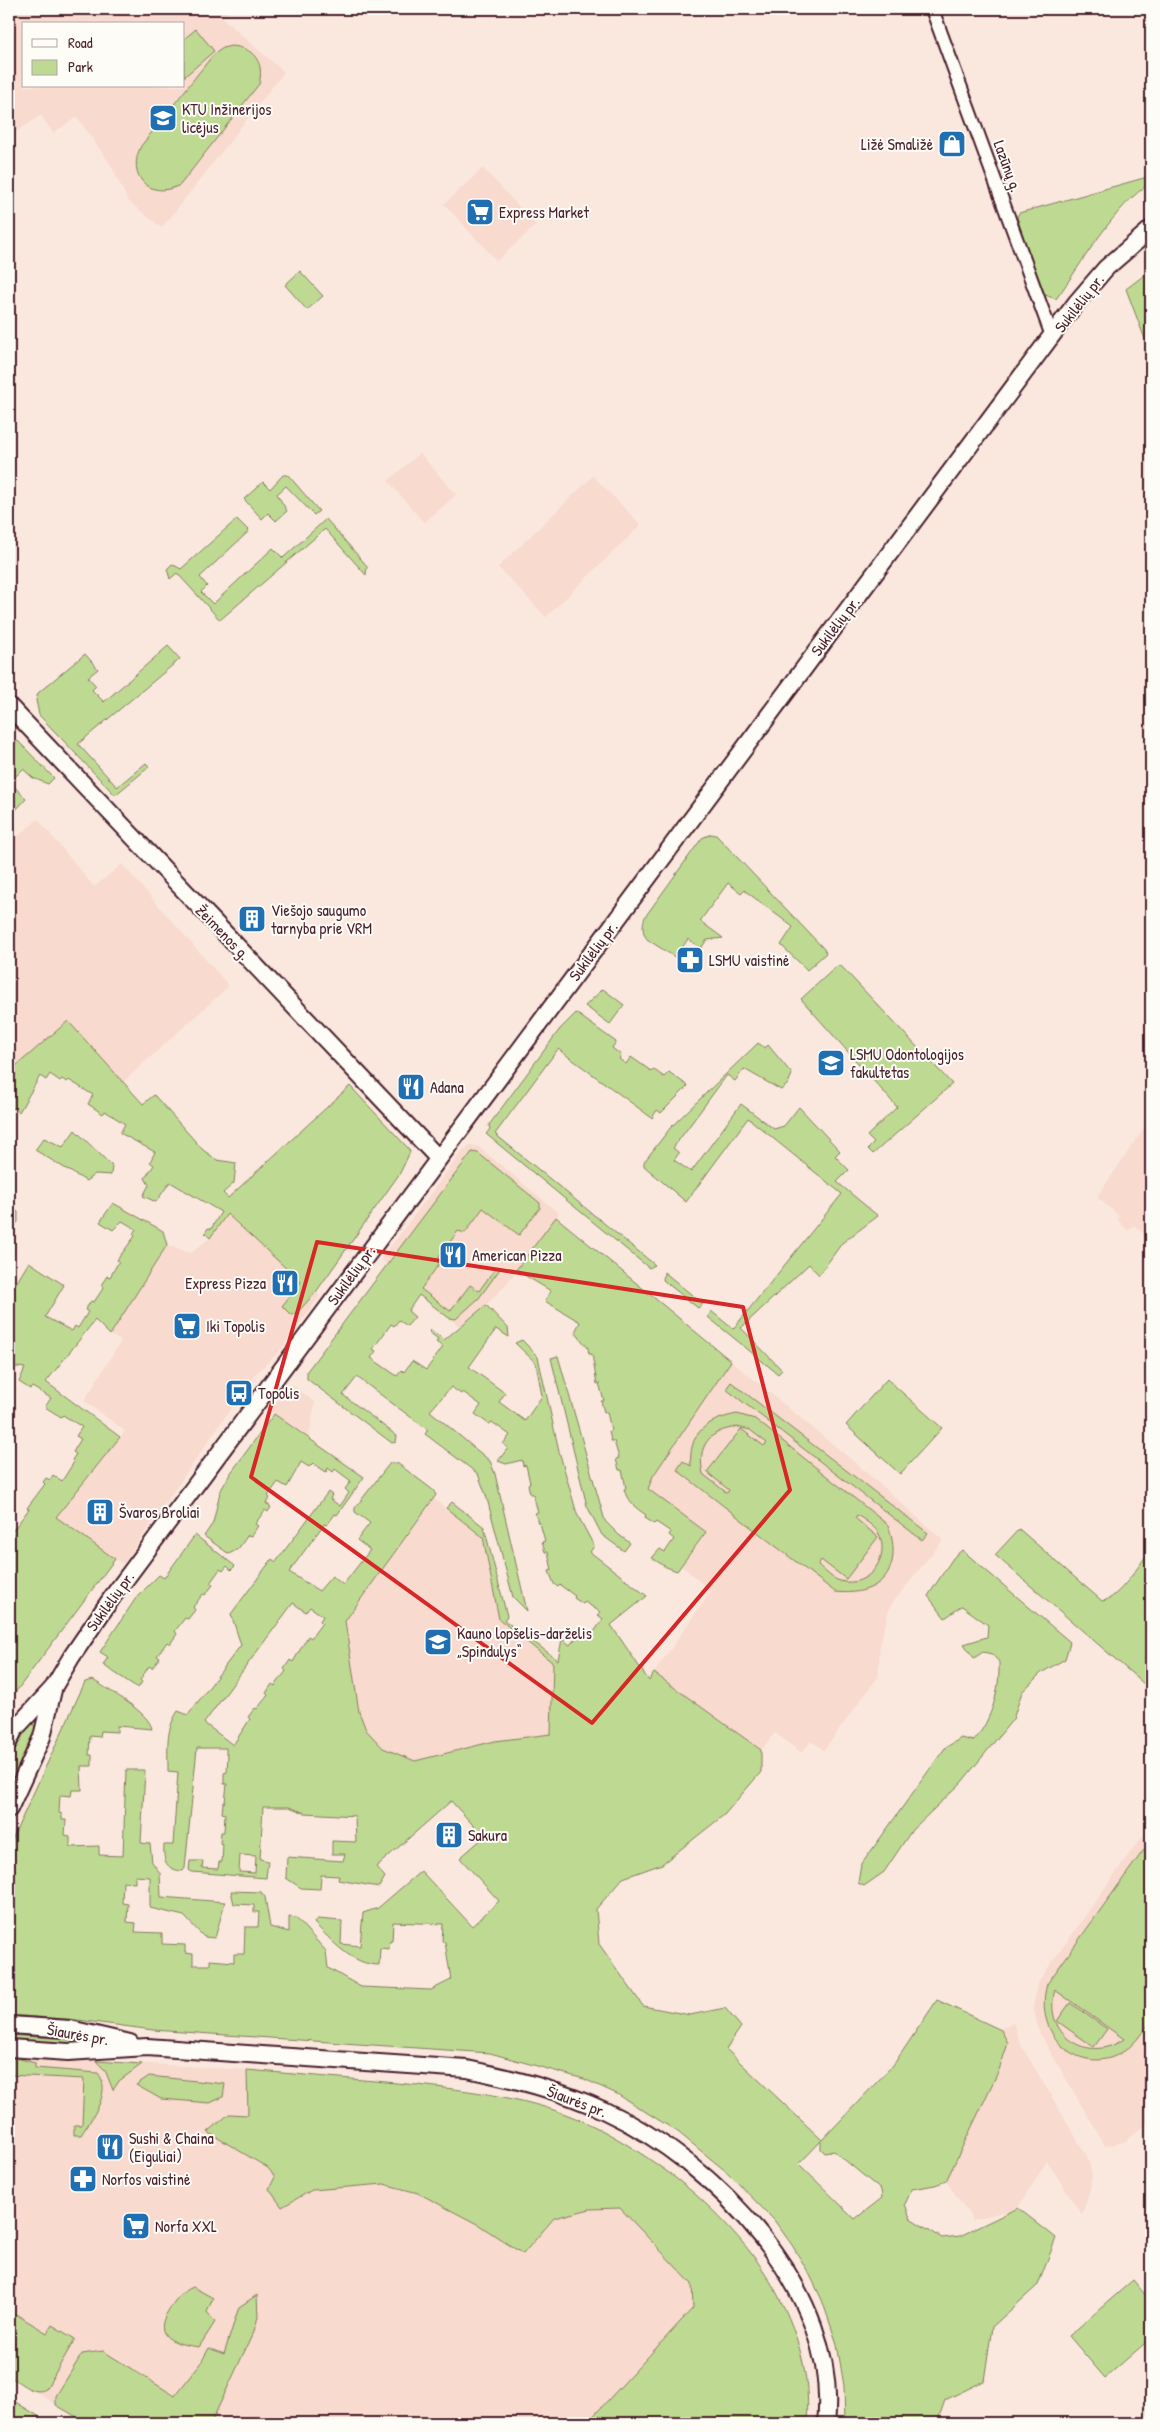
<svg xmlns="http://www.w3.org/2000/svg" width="1160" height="2432" viewBox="0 0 1160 2432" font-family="'Patrick Hand',sans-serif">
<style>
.built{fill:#f8dace;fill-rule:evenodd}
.green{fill:#beda92;stroke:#847c5e;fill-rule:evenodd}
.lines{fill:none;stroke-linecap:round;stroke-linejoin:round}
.minor-casing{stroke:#4a1f2b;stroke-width:16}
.major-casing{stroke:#4a1f2b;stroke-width:20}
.minor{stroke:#fdfcf7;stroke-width:12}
.major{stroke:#fdfcf7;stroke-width:16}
.marked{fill:none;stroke:#d62828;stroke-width:4;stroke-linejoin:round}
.labels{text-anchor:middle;stroke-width:4;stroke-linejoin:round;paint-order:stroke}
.poi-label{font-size:16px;fill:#4a1f2b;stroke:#fdfcf7;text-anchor:start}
.street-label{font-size:16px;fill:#4a1f2b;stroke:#fdfcf7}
</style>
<rect width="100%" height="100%" fill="#fae8df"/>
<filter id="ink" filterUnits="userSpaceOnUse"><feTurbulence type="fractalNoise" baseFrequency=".02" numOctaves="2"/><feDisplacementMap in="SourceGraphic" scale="10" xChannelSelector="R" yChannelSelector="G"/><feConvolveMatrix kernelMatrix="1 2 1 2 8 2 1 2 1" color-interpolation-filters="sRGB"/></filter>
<g filter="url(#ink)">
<g class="built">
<path d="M9 9H235L220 16 284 72 162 228 128 201 111 165 77 117 53 133 41 115 16 132 9 120ZM24 24H184V86H24Z"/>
<path d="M483 168 536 225 497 261 444 204Z"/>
<path d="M420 453 456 495 424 523 388 481Z"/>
<path d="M593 476 641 525 546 617 498 567Z"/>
<path d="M38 819 94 887 122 864 229 986 123 1082 68 1022 9 1072V844Z"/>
<path d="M1151 1118V1238H1149L1134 1225 1128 1231 1117 1219 1119 1216 1097 1197Z"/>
<path d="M470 1145 479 1147 559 1213 504 1287 486 1305 459 1326 419 1295 381 1259 461 1153Z"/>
<path d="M227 1214 320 1296 279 1352 255 1374 123 1564 56 1518 125 1431 84 1401 121 1341 110 1335 167 1245 191 1253 210 1238Z"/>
<path d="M731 1361 858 1465 943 1540 890 1606 880 1645 878 1677 824 1750 811 1741 802 1753 775 1733 761 1750 654 1673 711 1591 682 1566 706 1532 648 1489 653 1476Z"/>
<path d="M291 1385 315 1402 309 1437 269 1410Z"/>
<path d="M434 1499 483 1537 499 1619 553 1663 551 1734 495 1741 415 1761 383 1748 366 1730 359 1712 345 1621Z"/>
<path d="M1151 1826V2120L1124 2142 1105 2146 1039 2032 1033 2007 1037 1984 1048 1968 1132 1850Z"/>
<path d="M1013 2022 1021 2045 1087 2156 1092 2174 1090 2189 1082 2215 1047 2161 1018 2208 973 2220 946 2181 999 2070 1008 2043 1000 2029Z"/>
<path d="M9 2055 247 2070 248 2116 221 2140 268 2168 275 2177 282 2207 312 2190 384 2184 418 2193 479 2225 523 2254 554 2218 590 2209 620 2207 692 2284 693 2308 587 2423H87L9 2376Z"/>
</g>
<g class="green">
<path d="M196 29 214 51 184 77V39Z"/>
<path d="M231 46C253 47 265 62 259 84L180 185C149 201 126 175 141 146L213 55 223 48Z"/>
<path d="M1151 176V183C1115 204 1081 265 1056 299L1045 295 1025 244 1017 217 1019 213Z"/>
<path d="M1151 270V355L1126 289Z"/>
<path d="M300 271 323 296 307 310 285 285Z"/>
<path d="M283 475H288L319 511 314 515 286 486 277 494 287 511 276 521 268 513 262 519 244 499 263 482 270 489Z"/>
<path d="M237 519 249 531 200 577 207 586 201 592 213 604 273 548 283 558 326 519 367 566 366 575 325 529 220 620 177 573 170 579 167 569 172 564 181 569Z"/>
<path d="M168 646 180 659 78 744 117 787 146 763 149 767 115 795 39 715 36 700 38 693 85 654 98 669 88 677 96 686 92 690 104 702Z"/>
<path d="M18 741 54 778 48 784 33 778 23 769 10 782 26 799 15 811 10 805 14 802 9 795V745L12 746Z"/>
<path d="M711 834 716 835 824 949 826 953 807 970 781 945 793 927 744 890 741 893 728 883 700 921 723 938 707 940 701 948 688 939 681 949 684 952 678 959 648 940C642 934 642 924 645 917L702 838Z"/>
<path d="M837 966H841L952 1084 873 1154 868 1149 874 1143 867 1136 897 1107 801 999Z"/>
<path d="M603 989 624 1005 610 1024 585 1006Z"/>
<path d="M576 1013 616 1042 612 1048 621 1055 619 1059 626 1064 631 1057 651 1071 653 1069 664 1077 669 1072 688 1086 661 1113 657 1110 652 1118 558 1049 495 1134 655 1265 649 1268 486 1134 490 1129 489 1125 560 1029Z"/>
<path d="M68 1021 143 1104 154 1095 203 1150 217 1160 236 1163 234 1183 223 1193 228 1198 350 1086 408 1148 410 1152 400 1173 316 1292 296 1314 291 1315 282 1306 301 1282 227 1214 210 1238 205 1233 208 1228 211 1229 221 1212 170 1182 156 1202 143 1196 149 1185 145 1178 154 1165 150 1162 155 1152 120 1133 125 1124 105 1111 103 1114 88 1104 93 1095 69 1080 67 1082 62 1079 60 1081 50 1074 46 1080 40 1076 19 1112 11 1107 9 1110V1072Z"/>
<path d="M758 1043 765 1048 768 1045 792 1074 788 1084 781 1090 744 1069 735 1081 727 1075 673 1148 679 1153 674 1160 691 1172 741 1104 774 1129 784 1126 799 1107 840 1151 835 1156 849 1170 837 1182 878 1216 842 1243 819 1275 809 1264 741 1328 782 1370 778 1374 708 1317 711 1311 733 1329 842 1194 748 1118 686 1202 644 1166V1162L671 1127Z"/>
<path d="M75 1130 112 1166 111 1175 95 1174 86 1181 35 1150 44 1138 63 1147Z"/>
<path d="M472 1152 478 1153 540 1203V1208L519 1235 483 1208 465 1233 458 1231 437 1260 439 1264 421 1289 450 1311 470 1285 479 1291 497 1266 500 1269 479 1298 456 1319 449 1318 419 1295 408 1311 415 1317 407 1326 399 1320 394 1326 391 1324 373 1349 376 1351 371 1358 397 1376 402 1370 404 1372 412 1361 426 1370 443 1347 436 1342 438 1339 429 1332 431 1330 444 1340 486 1305 508 1328 509 1337 496 1329 469 1367 505 1393 499 1402 525 1421 542 1396 536 1363 515 1343 522 1340 538 1357 559 1451 577 1514 594 1546 590 1552 647 1596 611 1625 649 1681 654 1673 761 1750V1772L724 1815 662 1864 623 1878 596 1909 599 1944 643 2006 690 2015 725 2008 741 2027 726 2049 822 2140 894 2064 937 2000 1001 2030 1008 2043 999 2070 946 2181 935 2185 912 2189 905 2204 910 2218 942 2238 960 2236 1018 2208 1056 2238 1038 2285 992 2327 984 2381 945 2400 937 2423H845L844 2386 837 2344 822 2300 810 2275 792 2245 774 2220 728 2173 678 2132 617 2094 584 2079 490 2053 153 2030 78 2020 9 2015V1846L85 1682 93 1680C108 1690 149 1712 152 1729L117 1726V1732L101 1731 100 1737 90 1736 89 1755H92V1766H81L82 1790H72L71 1796 60 1795 59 1813 62 1814V1820H66L65 1835 70 1836V1847L99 1846V1855L123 1856 126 1770H145L141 1843 150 1844 152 1862 160 1873 161 1897 225 1902 215 1938 204 1937 184 1916 150 1908V1877L135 1876V1883L123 1882 122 1903 128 1904 127 1922 136 1923 135 1932 162 1933V1944L185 1945V1953L193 1954V1965H210V1960L234 1962V1954H244L245 1927H258L259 1912H254V1905L234 1904 231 1891 261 1892 265 1897 270 1927 289 1932V1917L296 1918 326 1951 328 1968 361 1987 431 1990 451 1980 445 1942H442L443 1924 393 1922 392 1941H390L389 1949 380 1948 379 1965C352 1965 332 1941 314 1923L317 1919 342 1921 341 1944 360 1946 363 1913 378 1908 421 1871 472 1926 499 1901 460 1858 484 1837 451 1801 376 1867 385 1877 379 1887 338 1880 339 1876 321 1875 320 1889 301 1888 286 1878 287 1857 343 1861 345 1854H332V1841L356 1842 355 1816 305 1813 289 1807H263L260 1859 268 1861 266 1878 192 1872 189 1870 190 1861H203L202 1868 218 1869 219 1862H222L223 1844 220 1843 221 1832H224L225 1814 222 1813 223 1803 225 1802 227 1784H224V1773L227 1772 228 1755 226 1754V1748H197L185 1868 183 1871C166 1870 163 1861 164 1845H173L178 1772 168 1771C168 1748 165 1731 178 1711L188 1715 241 1645 231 1614 272 1559 276 1562 328 1492 332 1495 330 1499 340 1506 349 1493 345 1489 351 1481 335 1469 333 1472 328 1468 326 1472 313 1463 309 1467 301 1462 287 1487 278 1482 268 1496 270 1498 266 1503 271 1507 268 1512 265 1510 255 1524 258 1526 251 1536 248 1535 238 1549 229 1554 204 1536 213 1523 220 1492 230 1474 274 1414 364 1477 337 1515 335 1514 327 1525 324 1524 289 1572 319 1591 332 1576 343 1585 370 1550 357 1540 370 1523 355 1512V1508L390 1463H397L433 1490 436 1495 345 1621 359 1712 366 1730 383 1748 415 1761 495 1741 551 1734 553 1663 499 1619 483 1537 446 1508 452 1502 484 1527 507 1616 504 1620 558 1660 562 1639 570 1645 583 1629 594 1632 603 1619 598 1615 600 1612 585 1602 583 1604 574 1598 575 1596 560 1585 558 1587 554 1584 549 1571 552 1570 548 1552H545L542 1542 545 1541 540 1523H538L535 1513 538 1512 533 1494H530L528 1484 530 1483 526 1465 523 1466 522 1460 506 1464 498 1461 508 1448 503 1444 510 1435 492 1422 489 1424 475 1414 481 1405 463 1392 461 1394 451 1387 430 1411 490 1461 495 1474 527 1611 513 1597 486 1495 478 1474 425 1434 428 1430 357 1377 343 1395 397 1436 396 1442 392 1443 307 1379V1371ZM293 1603 306 1612 310 1607 323 1616 320 1621 322 1623 311 1638 308 1636 293 1662 290 1660 284 1669 286 1671 275 1686 272 1684 266 1693 268 1695 257 1709 255 1708 248 1717 250 1719 233 1745 204 1723ZM240 1855 256 1856 255 1873 239 1872ZM821 2141V2149L825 2153 834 2151 881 2190 882 2198 855 2219 799 2164Z"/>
<path d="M113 1203 163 1231 167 1245 110 1335 95 1320 46 1382 120 1437 56 1517 115 1559 9 1701V1543L14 1535 11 1533 29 1509 27 1508 45 1484 43 1482 46 1478 50 1480 53 1475 62 1481 74 1462 72 1460 76 1454 73 1452 81 1439 76 1436 82 1427 63 1415 61 1417 45 1407 51 1398 32 1387 30 1389 19 1382 25 1368 9 1366V1295L29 1262 64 1285 45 1317 72 1331 75 1326 78 1328 88 1312 85 1310 91 1301 94 1302 104 1287 101 1285 107 1276 110 1277 119 1261 117 1260 135 1236 133 1234 136 1229 122 1221 113 1230 100 1222Z"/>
<path d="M9 1206 18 1212V1222L9 1232Z"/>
<path d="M556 1217 731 1361 653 1476 648 1489 706 1532 677 1571 666 1567 652 1558 660 1549 665 1552 674 1539 669 1535 671 1532 656 1522 654 1524 645 1518 646 1515C636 1508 627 1502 624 1489L626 1488 622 1470H619L616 1459 619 1458 614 1441H611L609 1431 611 1430 607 1412H604L601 1401H604L599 1383 597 1384 592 1354H589L588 1348 575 1332 580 1322 545 1301 551 1291 516 1270Z"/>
<path d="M664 1272 703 1304 698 1308 663 1280Z"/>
<path d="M558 1356 605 1521 619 1535 630 1543 624 1551 602 1535 587 1506 551 1358Z"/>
<path d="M887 1379 942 1428 900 1474 846 1425Z"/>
<path d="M731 1382 928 1533 922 1540 726 1389Z"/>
<path d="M737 1414 755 1419 888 1525C904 1569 881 1597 835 1592L677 1470 683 1461 691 1466C688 1433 706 1420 737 1414ZM737 1427 750 1430 767 1443 764 1446 741 1429 707 1472 729 1490 727 1493 703 1474C697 1446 708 1431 737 1427ZM857 1515C863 1519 874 1526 878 1532 892 1557 868 1589 840 1581 832 1579 824 1570 818 1565L821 1560 846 1579 878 1537 855 1518Z"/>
<path d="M1019 1529 1102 1601C1118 1600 1141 1562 1151 1549V1690L995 1555Z"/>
<path d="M195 1535 235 1566 231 1570 227 1566 223 1571 220 1569 210 1583 213 1585 205 1595 203 1594 193 1607 195 1610 188 1619 185 1618 175 1631 177 1634 170 1644 167 1642 157 1656 160 1658 152 1668 149 1666 140 1680 142 1682 138 1688 103 1665 108 1657 100 1652 136 1598 159 1575 164 1578Z"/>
<path d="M962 1550 1070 1642 1065 1659 1041 1673 1022 1692 1013 1719 961 1783 912 1830 884 1872 864 1886 858 1883 861 1865 945 1748 961 1738 974 1741C992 1719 1000 1690 999 1662L992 1654 983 1652 974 1658 964 1644 987 1637 988 1625 962 1606 945 1618 928 1596 953 1558Z"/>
<path d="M33 1724 38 1730 9 1790V1760L29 1725Z"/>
<path d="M1151 1847V1858L1148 1860 1151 1862C1151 1899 1151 1936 1151 1973 1151 1987 1154 2005 1151 2019 1150 2024 1144 2030 1141 2034 1102 2090 1029 2047 1047 1984L1143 1851ZM1055 1990 1124 2039C1087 2065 1042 2034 1055 1990Z"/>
<path d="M1070 2003 1107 2029 1094 2047 1057 2021Z"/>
<path d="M9 2035 93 2041 95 2046 9 2043Z"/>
<path d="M9 2056 35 2063V2068L98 2073C113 2092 91 2119 81 2135H74V2125H82L84 2079 9 2075Z"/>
<path d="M96 2061 142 2064 119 2081 113 2090 105 2070Z"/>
<path d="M247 2070C294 2074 340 2078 386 2082 448 2088 509 2093 568 2115 605 2129 637 2150 669 2173 702 2198 732 2227 757 2261 790 2308 812 2365 807 2423H587L693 2308 692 2284 620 2208 590 2209 554 2218 523 2254 479 2225 418 2193 384 2184 312 2190 282 2207 269 2189 275 2177 268 2168 208 2132 229 2114 248 2115Z"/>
<path d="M149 2076 225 2084 223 2097 210 2103 161 2099 136 2085Z"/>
<path d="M1133 2280 1151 2302V2338L1105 2378 1069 2336Z"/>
<path d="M193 2287 213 2298 207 2312 215 2322 199 2347C176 2344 151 2338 168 2311 176 2299 180 2293 193 2287Z"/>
<path d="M257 2295 258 2317 254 2331 211 2423H87L56 2405V2396L82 2354 103 2351 175 2396 202 2361 209 2348 224 2354 239 2307Z"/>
<path d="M9 2310 47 2333 52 2325 75 2339 46 2389C33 2396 20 2382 9 2376Z"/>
<path d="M9 2398 43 2419 40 2423H9Z"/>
</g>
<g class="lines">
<defs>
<path id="minor" d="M932 9 1052 336"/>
<g id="major">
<path d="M9 706 438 1158"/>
<path d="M9 1741 14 1730 53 1688 72 1656 113 1596 1076 303 1106 268 1151 229"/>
<path d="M9 1809 42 1737 53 1690"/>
<path d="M9 2025 70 2029 130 2043"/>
<path d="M9 2048 68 2052 147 2047 467 2069C514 2079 560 2090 605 2111 715 2162 841 2292 826 2423"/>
</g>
</defs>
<use href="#minor" class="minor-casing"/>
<use href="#major" class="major-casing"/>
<use href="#minor" class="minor"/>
<use href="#major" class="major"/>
</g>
</g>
<path class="marked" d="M317 1242 743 1307 790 1490 592 1723 251 1477Z"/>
<defs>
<symbol id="school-square" viewBox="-11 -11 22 22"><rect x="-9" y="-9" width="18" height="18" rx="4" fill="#1f6fb2" stroke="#fdfcf7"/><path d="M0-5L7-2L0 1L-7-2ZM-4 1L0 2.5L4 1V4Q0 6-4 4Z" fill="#fff"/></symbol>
<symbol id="shop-square" viewBox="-11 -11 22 22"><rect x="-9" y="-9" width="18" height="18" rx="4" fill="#1f6fb2" stroke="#fdfcf7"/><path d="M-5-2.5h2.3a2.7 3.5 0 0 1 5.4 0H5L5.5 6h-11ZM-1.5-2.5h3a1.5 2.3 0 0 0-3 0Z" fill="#fff"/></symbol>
<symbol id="supermarket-square" viewBox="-11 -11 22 22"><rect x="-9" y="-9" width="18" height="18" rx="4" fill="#1f6fb2" stroke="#fdfcf7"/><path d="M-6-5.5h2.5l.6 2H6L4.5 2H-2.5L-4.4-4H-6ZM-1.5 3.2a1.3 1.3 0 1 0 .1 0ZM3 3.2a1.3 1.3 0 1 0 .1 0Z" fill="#fff"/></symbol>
<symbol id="building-square" viewBox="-11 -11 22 22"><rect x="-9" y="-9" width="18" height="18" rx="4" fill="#1f6fb2" stroke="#fdfcf7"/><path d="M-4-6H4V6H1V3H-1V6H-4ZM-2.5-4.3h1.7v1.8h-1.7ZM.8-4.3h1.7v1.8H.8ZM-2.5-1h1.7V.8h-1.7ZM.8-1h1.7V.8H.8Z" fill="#fff"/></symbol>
<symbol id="pharmacy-square" viewBox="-11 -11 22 22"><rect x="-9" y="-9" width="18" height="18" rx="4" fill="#1f6fb2" stroke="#fdfcf7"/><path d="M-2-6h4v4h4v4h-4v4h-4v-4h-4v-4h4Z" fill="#fff"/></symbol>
<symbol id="university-square" viewBox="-11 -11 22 22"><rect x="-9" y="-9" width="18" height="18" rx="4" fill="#1f6fb2" stroke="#fdfcf7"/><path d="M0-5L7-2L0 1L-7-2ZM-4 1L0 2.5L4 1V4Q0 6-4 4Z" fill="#fff"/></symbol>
<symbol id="restaurant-square" viewBox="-11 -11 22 22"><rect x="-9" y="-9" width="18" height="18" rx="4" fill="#1f6fb2" stroke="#fdfcf7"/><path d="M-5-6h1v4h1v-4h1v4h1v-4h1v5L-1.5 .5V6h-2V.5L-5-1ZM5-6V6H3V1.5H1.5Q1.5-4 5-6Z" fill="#fff"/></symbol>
<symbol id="bus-square" viewBox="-11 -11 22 22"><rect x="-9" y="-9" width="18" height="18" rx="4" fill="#1f6fb2" stroke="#fdfcf7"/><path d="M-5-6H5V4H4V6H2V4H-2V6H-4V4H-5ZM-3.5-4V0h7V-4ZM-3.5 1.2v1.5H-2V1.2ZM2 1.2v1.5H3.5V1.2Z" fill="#fff"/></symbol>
</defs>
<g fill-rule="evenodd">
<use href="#school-square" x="147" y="102" width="32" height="32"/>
<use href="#shop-square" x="936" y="128" width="32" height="32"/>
<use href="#supermarket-square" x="464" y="196" width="32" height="32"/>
<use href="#building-square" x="236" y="903" width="32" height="32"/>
<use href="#pharmacy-square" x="674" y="944" width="32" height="32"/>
<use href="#university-square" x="815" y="1047" width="32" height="32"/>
<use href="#restaurant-square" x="395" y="1071" width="32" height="32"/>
<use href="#restaurant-square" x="437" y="1239" width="32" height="32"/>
<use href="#restaurant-square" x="269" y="1267" width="32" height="32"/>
<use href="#supermarket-square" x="171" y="1310" width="32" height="32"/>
<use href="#bus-square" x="223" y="1377" width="32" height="32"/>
<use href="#building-square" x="84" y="1496" width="32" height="32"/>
<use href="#school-square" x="422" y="1626" width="32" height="32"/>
<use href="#building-square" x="433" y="1819" width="32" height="32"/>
<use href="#restaurant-square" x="94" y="2131" width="32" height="32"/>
<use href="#pharmacy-square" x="67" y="2163" width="32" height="32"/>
<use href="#supermarket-square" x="120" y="2210" width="32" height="32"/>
</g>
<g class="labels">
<g class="poi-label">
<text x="182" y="115">KTU Inžinerijos<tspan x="182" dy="18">licėjus</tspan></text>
<text x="933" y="150" text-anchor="end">Ližė Smaližė</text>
<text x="499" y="218">Express Market</text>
<text x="271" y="916">Viešojo saugumo<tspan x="271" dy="18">tarnyba prie VRM</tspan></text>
<text x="709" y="966">LSMU vaistinė</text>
<text x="850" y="1060">LSMU Odontologijos<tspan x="850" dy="18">fakultetas</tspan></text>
<text x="430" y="1093">Adana</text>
<text x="472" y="1261">American Pizza</text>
<text x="266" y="1289" text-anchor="end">Express Pizza</text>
<text x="206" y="1332">Iki Topolis</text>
<text x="258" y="1399">Topolis</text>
<text x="119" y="1518">Švaros Broliai</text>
<text x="457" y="1639">Kauno lopšelis-darželis<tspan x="457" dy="18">„Spindulys“</tspan></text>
<text x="468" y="1841">Sakura</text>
<text x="129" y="2144">Sushi &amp; Chaina<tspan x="129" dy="18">(Eiguliai)</tspan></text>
<text x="102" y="2185">Norfos vaistinė</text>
<text x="155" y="2232">Norfa XXL</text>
</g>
<g class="street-label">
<text transform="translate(1008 166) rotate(70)" y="6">Lazūnų g.</text>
<text transform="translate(1079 303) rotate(-52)" y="6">Sukilėlių pr.</text>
<text transform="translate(835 626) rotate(-53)" y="6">Sukilėlių pr.</text>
<text transform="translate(223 932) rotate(46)" y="6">Žeimenos g.</text>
<text transform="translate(593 951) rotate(-53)" y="6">Sukilėlių pr.</text>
<text transform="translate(351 1275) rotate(-54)" y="6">Sukilėlių pr.</text>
<text transform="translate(110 1601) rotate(-54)" y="6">Sukilėlių pr.</text>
<text transform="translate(78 2034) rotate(10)" y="6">Šiaurės pr.</text>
<text transform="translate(577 2101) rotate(21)" y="6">Šiaurės pr.</text>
</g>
</g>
<rect width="1160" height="2432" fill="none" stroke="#fdfcf7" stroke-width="30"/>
<rect x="15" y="15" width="1130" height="2402" fill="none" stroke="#4a1f2b" stroke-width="2" filter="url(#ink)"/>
<rect x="22" y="22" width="162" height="65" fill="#fdfcf7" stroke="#b5a4a5"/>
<rect x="32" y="39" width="25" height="8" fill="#fdfcf7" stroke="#b5a4a5"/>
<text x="68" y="48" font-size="15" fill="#4a1f2b">Road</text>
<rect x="32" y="60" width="25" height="15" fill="#beda92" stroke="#b5a4a5"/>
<text x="68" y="72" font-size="15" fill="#4a1f2b">Park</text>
</svg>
